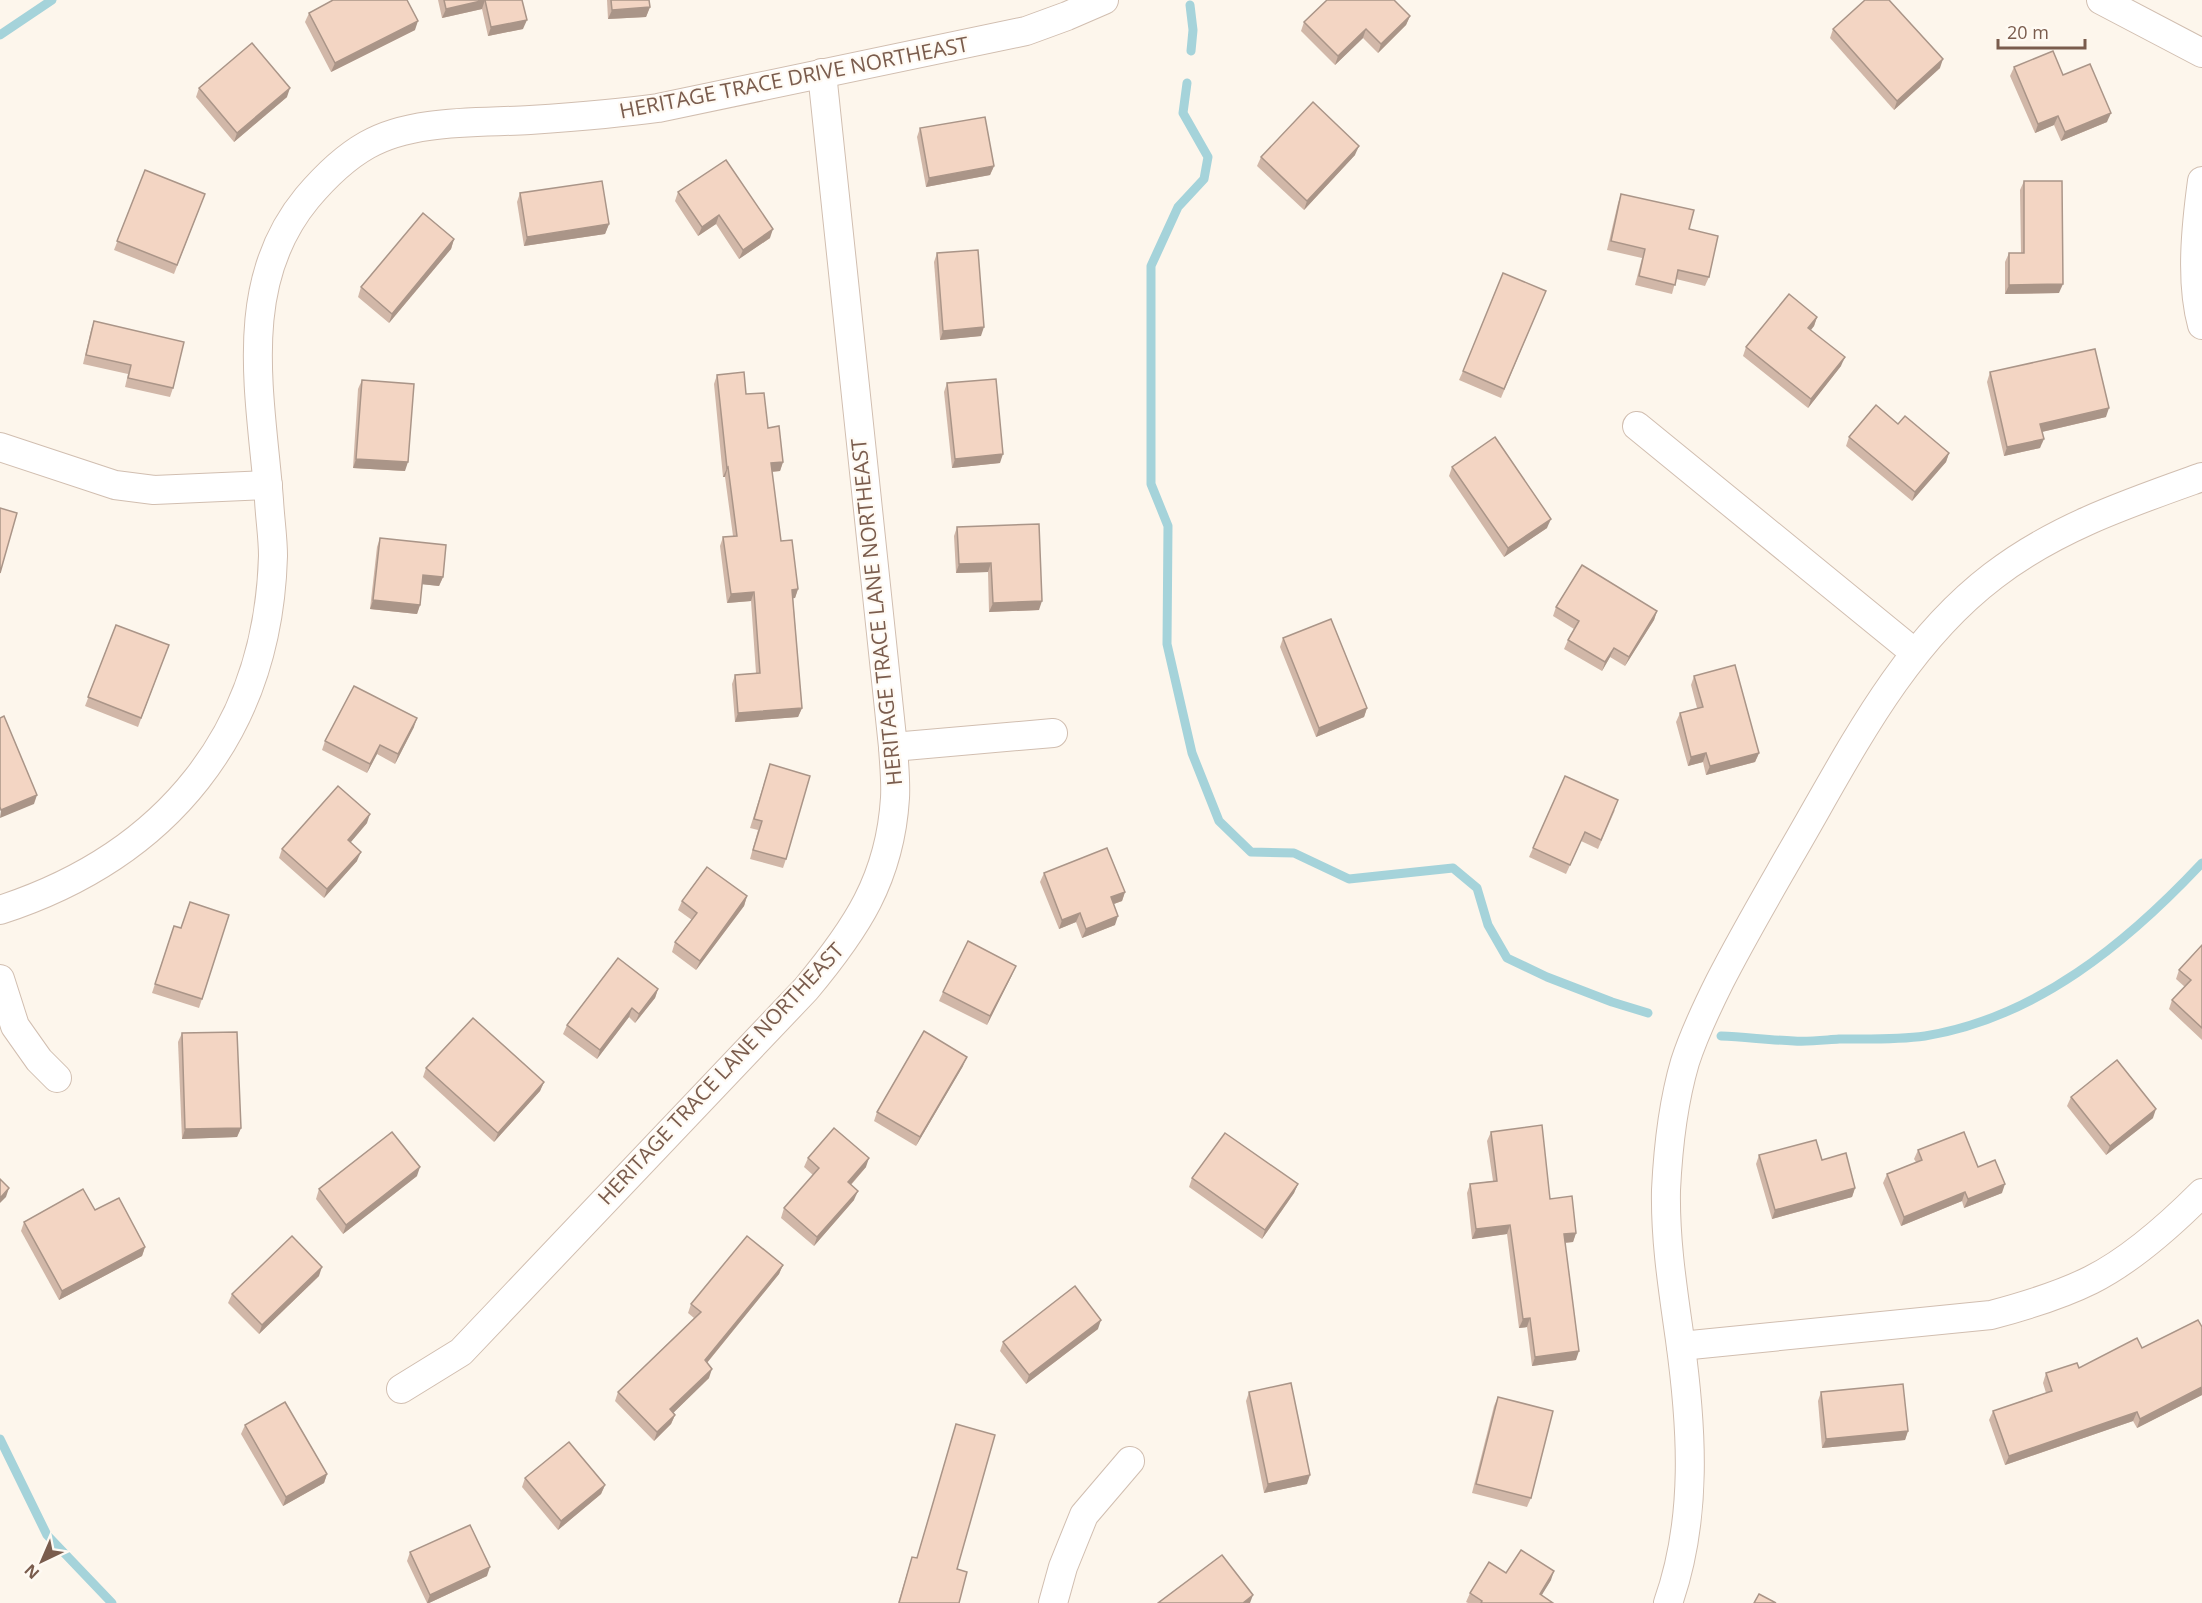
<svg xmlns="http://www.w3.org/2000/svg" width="2202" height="1603" viewBox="0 0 2202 1603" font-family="'Open Sans',sans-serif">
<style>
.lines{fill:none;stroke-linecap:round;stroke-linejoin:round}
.stream{stroke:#a5d3da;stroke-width:9}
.street-casing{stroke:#d1beb0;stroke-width:30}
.street{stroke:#fff;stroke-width:28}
.wall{fill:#d1b7a8}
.shaded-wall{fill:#aa9588}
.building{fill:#f3d5c3;stroke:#aa9588;stroke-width:1.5}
.labels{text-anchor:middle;stroke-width:4.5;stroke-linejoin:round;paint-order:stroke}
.street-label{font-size:21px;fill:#7a5c4d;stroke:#fffaf3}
</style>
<rect width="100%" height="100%" fill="#fdf6ec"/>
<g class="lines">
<g class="stream">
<path d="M1190 5 1193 30 1191 51"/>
<path d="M0 35 52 0"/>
<path d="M1187 83 1183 113 1208 157 1204 179 1178 207 1151 266V484L1168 526 1167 644 1192 753 1219 821 1251 852 1294 853 1349 879 1453 868 1477 888 1488 925 1507 958 1547 977 1612 1002 1648 1013"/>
<path d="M1721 1036C1745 1037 1769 1040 1794 1041 1809 1042 1824 1040 1839 1039 1868 1039 1897 1040 1925 1036 2036 1018 2127 943 2202 863"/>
<path d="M0 1439 47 1535 112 1603"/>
</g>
<defs>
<g id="street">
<path d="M2101 0 2202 53"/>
<path d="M2202 181C2196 225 2190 282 2202 325"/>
<path d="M1637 426 1915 653"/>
<path d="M0 447 115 485 154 490 268 485"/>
<path d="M893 747 1053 733"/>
<path d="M0 910C166 856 268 733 273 556 273 538 270 519 269 500 261 397 235 285 307 198 323 179 344 158 367 145 412 119 479 123 530 120 573 117 615 114 658 108L1026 31 1067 16 1104 0"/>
<path d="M0 979 15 1026 39 1060 57 1078"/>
<path d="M1681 1346 1991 1315C2025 1306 2059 1296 2091 1280 2131 1260 2170 1225 2202 1193"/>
<path d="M401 1389 461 1352 806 989C856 929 890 879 895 798 896 781 894 764 893 747L822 73"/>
<path d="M1053 1603 1063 1567 1084 1515 1130 1461"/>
<path d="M1668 1603C1698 1518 1692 1427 1680 1340 1673 1290 1665 1241 1666 1190 1668 1148 1673 1103 1685 1062 1694 1034 1707 1007 1720 981 1742 938 1766 897 1790 855 1848 756 1900 647 1993 576 2055 528 2129 503 2202 477"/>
</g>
</defs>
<use href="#street" class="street-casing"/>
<use href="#street" class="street"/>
</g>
<g class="wall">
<path d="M438 0H522L523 29 488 36 482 9 442 18Z"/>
<path d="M607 0H649L650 7 646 17 608 19Z"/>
<path d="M309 13 415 30 331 72 305 22Z"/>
<path d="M1410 16 1406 25 1378 53 1363 38 1335 65 1301 31 1304 22Z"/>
<path d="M1833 29 1940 68 1894 110 1830 38Z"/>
<path d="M2014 67 2063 75 2107 122 2061 141 2054 125 2035 133 2010 76Z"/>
<path d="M199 88 287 97 234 142 196 97Z"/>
<path d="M920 128 994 166 990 175 926 187 917 137Z"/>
<path d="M1355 155 1304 210 1257 166 1261 157Z"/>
<path d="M145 170 205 194 174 274 114 250Z"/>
<path d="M2024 181 2059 293 2005 294V262L2009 253H2021L2020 190Z"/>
<path d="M678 192 770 238 739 259 716 224 698 236 675 201Z"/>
<path d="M520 193 609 224 605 234 524 246 517 202Z"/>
<path d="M1621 194 1689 229 1709 277 1705 286 1676 279 1672 294 1635 285 1642 258 1607 250 1618 203Z"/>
<path d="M454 239 451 249 389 323 358 297 361 287Z"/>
<path d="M937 253 981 336 940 340 934 262Z"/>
<path d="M1542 300 1501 398 1459 380 1463 371Z"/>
<path d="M1817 317 1814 326 1811 330 1841 366 1808 408 1743 356 1746 347Z"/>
<path d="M94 321 173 388 170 397 125 387 128 374 83 364 91 330Z"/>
<path d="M1990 372 2106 417 2042 432 2040 448 2004 456 1987 382Z"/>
<path d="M717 375 746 394 768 428 783 462 780 471 772 472 781 541 798 589 795 598H793L802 708 798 717 735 722 732 684 735 675 756 673 751 601 727 603 720 546 723 537 733 536 725 477H723L714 384Z"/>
<path d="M362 380 405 471 353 468 358 389Z"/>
<path d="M947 383 1000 463 952 468 944 392Z"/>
<path d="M1898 424 1949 453 1946 462 1912 501 1846 446 1849 437Z"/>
<path d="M1452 467 1547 528 1504 557 1449 476Z"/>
<path d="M957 527 1039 610 989 612 988 572 956 573 954 536Z"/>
<path d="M380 538 443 577 439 586 422 584 420 605 417 614 370 609 377 547Z"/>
<path d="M1556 607 1657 611 1654 620 1625 666 1610 657 1602 671 1564 649 1568 640 1574 629 1553 616Z"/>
<path d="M116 625 169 645 138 727 85 706Z"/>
<path d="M1283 638 1367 708 1364 717 1316 737 1280 647Z"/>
<path d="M1694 676 1759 753 1755 762 1706 775 1703 762 1688 766 1676 722 1680 713 1697 708 1691 685Z"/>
<path d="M414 727 395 764 377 754 367 773 322 750 325 741Z"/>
<path d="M770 764 786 859 783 868 750 859 758 830 750 828Z"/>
<path d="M1615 810 1598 849 1581 841 1566 874 1529 857 1533 848Z"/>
<path d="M367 823 350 843 357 861 324 898 279 858 282 849Z"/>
<path d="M1044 873 1125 892 1122 901 1114 904 1115 925 1082 938 1076 922 1059 929 1040 882Z"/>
<path d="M747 896 744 906 696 970 672 952 675 942 692 920 678 910 682 901Z"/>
<path d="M171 935 202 999 199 1008 152 993Z"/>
<path d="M2202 945V1040L2169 1009 2172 1000 2185 987 2176 979 2179 970Z"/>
<path d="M1012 975 987 1025 939 1001 943 992Z"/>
<path d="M658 989 655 998 635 1023 629 1017 597 1059 563 1034 567 1025Z"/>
<path d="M182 1033 241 1128 237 1137 182 1139 178 1042Z"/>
<path d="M963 1066 916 1146 874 1121 877 1112Z"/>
<path d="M426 1068 544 1082 540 1091 494 1142 423 1077Z"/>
<path d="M2071 1097 2153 1118 2106 1155 2067 1106Z"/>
<path d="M1491 1132 1550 1199 1576 1233 1573 1242 1565 1243 1576 1360 1532 1366 1527 1327 1519 1328 1507 1234 1472 1239 1467 1193 1470 1184 1493 1181 1487 1141Z"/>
<path d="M1918 1150 1978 1167 2002 1193 1964 1208 1962 1201 1901 1226 1883 1183 1887 1174 1916 1162 1914 1159Z"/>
<path d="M1759 1155 1822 1160 1855 1188 1852 1197 1772 1219 1756 1164Z"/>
<path d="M808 1158 866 1167 851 1185 854 1200 814 1246 781 1218 784 1208 813 1175 804 1167Z"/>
<path d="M417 1176 343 1234 316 1199 319 1189Z"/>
<path d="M1192 1178 1298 1184 1294 1193 1262 1239 1189 1187Z"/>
<path d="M95 1210 145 1247 142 1256 59 1300 21 1231 24 1222Z"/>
<path d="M783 1265 779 1274 707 1363 709 1378 673 1413 675 1415 671 1424 654 1441 615 1401 618 1392 694 1318 688 1313 691 1304Z"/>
<path d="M319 1276 259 1334 228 1303 232 1294Z"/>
<path d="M2202 1327V1395L2137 1428 2133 1421 2005 1465 1989 1420 1993 1411 2046 1393 2043 1383 2046 1373 2079 1368 2142 1348Z"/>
<path d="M1098 1329 1026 1384 1000 1351 1003 1342Z"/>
<path d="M1249 1392 1307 1484 1264 1493 1246 1401Z"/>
<path d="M1821 1392 1908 1431 1905 1440 1822 1448 1818 1401Z"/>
<path d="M1498 1397 1531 1498 1527 1507 1472 1493 1494 1406Z"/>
<path d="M956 1424 957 1569 959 1603H898L912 1557 917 1558Z"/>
<path d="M245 1425 327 1474 324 1483 283 1506 241 1434Z"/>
<path d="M525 1478 605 1485 601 1494 558 1530 522 1487Z"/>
<path d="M410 1552 487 1576 429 1603H427L407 1561Z"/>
<path d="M1551 1580 1541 1595 1553 1603H1468L1466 1602 1470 1593Z"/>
</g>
<g class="shaded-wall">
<path d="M485 0 482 9 442 18 446 9Z"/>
<path d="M650 7 646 17 608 19 612 10Z"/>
<path d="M1410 16 1406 25 1378 53 1381 44Z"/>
<path d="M527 20 523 29 488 36 491 27Z"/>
<path d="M418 21 415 30 331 72 335 63Z"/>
<path d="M1366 29 1363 38 1335 65 1338 56Z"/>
<path d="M1943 59 1940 68 1894 110 1897 101Z"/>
<path d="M290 88 287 97 234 142 237 133Z"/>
<path d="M2111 113 2107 122 2061 141 2065 132Z"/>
<path d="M2058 116 2054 125 2035 133 2038 124Z"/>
<path d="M1359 146 1355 155 1304 210 1307 201Z"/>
<path d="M994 166 990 175 926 187 929 178Z"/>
<path d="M719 215 716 224 698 236 702 227Z"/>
<path d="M609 224 605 234 524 246 527 237Z"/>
<path d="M773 229 770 238 739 259 743 250Z"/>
<path d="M454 239 451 249 389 323 392 314Z"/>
<path d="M2063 284 2059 293 2005 294 2009 285Z"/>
<path d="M1817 317 1814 326 1805 337 1808 328Z"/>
<path d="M984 327 981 336 940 340 943 331Z"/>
<path d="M1845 357 1841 366 1808 408 1811 399Z"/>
<path d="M2109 408 2106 417 2037 433 2040 424Z"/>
<path d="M2044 439 2040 448 2004 456 2007 447Z"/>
<path d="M1949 453 1946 462 1912 501 1915 492Z"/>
<path d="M1003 454 1000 463 952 468 955 459Z"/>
<path d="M356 459 408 462 405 471 353 468Z"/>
<path d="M783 462 780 471 768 472 771 463Z"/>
<path d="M728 467 725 477H723L727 468Z"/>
<path d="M1551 519 1547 528 1504 557 1508 548Z"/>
<path d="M991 563 988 572 956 573 959 564Z"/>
<path d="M423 575 443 577 439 586 420 584Z"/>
<path d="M798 589 795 598 789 599 792 590Z"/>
<path d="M754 592 751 601 727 603 731 594Z"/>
<path d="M373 600 420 605 417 614 370 609Z"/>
<path d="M1042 601 1039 610 989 612 993 603Z"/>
<path d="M1657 611 1654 620 1625 666 1629 657Z"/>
<path d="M1614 648 1610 657 1602 671 1605 662Z"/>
<path d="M802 708 798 717 735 722 738 713Z"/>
<path d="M1367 708 1364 717 1316 737 1319 728Z"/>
<path d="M417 718 414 727 395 764 398 754Z"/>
<path d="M380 745 377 754 367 773 370 764Z"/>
<path d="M1706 753 1703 762 1688 766 1691 757Z"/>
<path d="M1759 753 1755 762 1706 775 1710 766Z"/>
<path d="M37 795 34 804 0 818 1 810Z"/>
<path d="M370 814 367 823 345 849 348 840Z"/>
<path d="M361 852 357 861 324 898 327 889Z"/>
<path d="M1125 892 1122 901 1108 906 1111 897Z"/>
<path d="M747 896 744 906 696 970 700 961Z"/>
<path d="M1080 913 1076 922 1059 929 1062 920Z"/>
<path d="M1118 916 1115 925 1082 938 1086 929Z"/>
<path d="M1016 966 1012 975 987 1025 990 1016Z"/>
<path d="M658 989 655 998 635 1023 639 1014Z"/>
<path d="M632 1008 629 1017 597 1059 600 1050Z"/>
<path d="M967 1057 963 1066 916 1146 920 1137Z"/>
<path d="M544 1082 540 1091 494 1142 498 1133Z"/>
<path d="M2156 1109 2153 1118 2106 1155 2110 1146Z"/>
<path d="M241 1128 237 1137 182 1139 185 1129Z"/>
<path d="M869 1158 866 1167 845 1191 848 1182Z"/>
<path d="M420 1167 417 1176 343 1234 346 1225Z"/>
<path d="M1298 1184 1294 1193 1262 1239 1265 1230Z"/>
<path d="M2005 1184 2002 1193 1964 1208 1968 1199Z"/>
<path d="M9 1188 6 1197 0 1203V1198Z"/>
<path d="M1855 1188 1852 1197 1772 1219 1775 1210Z"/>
<path d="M858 1191 854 1200 814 1246 817 1237Z"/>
<path d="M1965 1192 1962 1201 1901 1226 1904 1217Z"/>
<path d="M1510 1225 1507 1234 1472 1239 1476 1229Z"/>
<path d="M1576 1233 1573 1242 1560 1243 1564 1234Z"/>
<path d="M145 1247 142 1256 59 1300 62 1291Z"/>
<path d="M783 1265 779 1274 701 1370 705 1360Z"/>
<path d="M322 1267 319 1276 259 1334 262 1325Z"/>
<path d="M1530 1318 1527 1327 1519 1328 1523 1319Z"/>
<path d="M1101 1320 1098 1329 1026 1384 1029 1375Z"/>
<path d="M1579 1351 1576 1360 1532 1366 1535 1357Z"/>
<path d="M712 1369 709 1378 667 1419 670 1409Z"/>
<path d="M2202 1387V1395L2137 1428 2140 1419Z"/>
<path d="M2137 1412 2133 1421 2005 1465 2009 1456Z"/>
<path d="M675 1415 671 1424 654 1441 657 1432Z"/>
<path d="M1908 1431 1905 1440 1822 1448 1826 1439Z"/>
<path d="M327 1474 324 1483 283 1506 286 1497Z"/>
<path d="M1310 1475 1307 1484 1264 1493 1268 1484Z"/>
<path d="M605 1485 601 1494 558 1530 561 1521Z"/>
<path d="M490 1567 487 1576 429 1603H427L430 1595Z"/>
<path d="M1554 1571 1551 1580 1537 1603 1540 1594Z"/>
<path d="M1253 1595 1250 1603H1243Z"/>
</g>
<g class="building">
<path d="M333 0H407L418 21 335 63 309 13Z"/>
<path d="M444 0H485L446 9Z"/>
<path d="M485 0H522L527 20 491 27Z"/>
<path d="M611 0H649L650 7 612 10Z"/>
<path d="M1327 0H1394L1410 16 1381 44 1366 29 1338 56 1304 22Z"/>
<path d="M1865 0H1889L1943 59 1897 101 1833 29Z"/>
<path d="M252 43 290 88 237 133 199 88Z"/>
<path d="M2053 51 2063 75 2090 64 2111 113 2065 132 2058 116 2038 124 2014 67Z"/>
<path d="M1313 102 1359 146 1307 201 1261 157Z"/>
<path d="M985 117 994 166 929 178 920 128Z"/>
<path d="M726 160 773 229 743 250 719 215 702 227 678 192Z"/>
<path d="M145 170 205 194 177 265 117 241Z"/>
<path d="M602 181 609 224 527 237 520 193Z"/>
<path d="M2024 181H2062L2063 284 2009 285V253H2024Z"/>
<path d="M1621 194 1694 210 1689 229 1718 236 1709 277 1678 270 1675 285 1639 276 1645 249 1611 241Z"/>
<path d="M423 213 454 239 392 314 361 287Z"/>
<path d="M978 250 984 327 943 331 937 253Z"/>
<path d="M1503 273 1546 291 1504 389 1463 371Z"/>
<path d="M1789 294 1817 317 1808 328 1845 357 1811 399 1746 347Z"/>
<path d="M94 321 184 342 173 388 128 378 131 365 86 355Z"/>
<path d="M2095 349 2109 408 2040 424 2044 439 2007 447 1990 372Z"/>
<path d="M744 372 746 394 764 393 768 428 779 426 783 462 771 463 781 541 792 540 798 589 792 590 802 708 738 713 735 675 760 673 754 592 731 594 723 537 737 536 728 467 727 468 717 375Z"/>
<path d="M996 379 1003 454 955 459 947 383Z"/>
<path d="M362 380 414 384 408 462 356 459Z"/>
<path d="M1876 405 1898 424 1905 416 1949 453 1915 492 1849 437Z"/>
<path d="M1495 437 1551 519 1508 548 1452 467Z"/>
<path d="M0 508 17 513 0 573Z"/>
<path d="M1039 524 1042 601 993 603 991 563 959 564 957 527Z"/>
<path d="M380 538 446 545 443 577 423 575 420 605 373 600Z"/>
<path d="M1582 565 1657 611 1629 657 1614 648 1605 662 1568 640 1579 621 1556 607Z"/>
<path d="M1331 619 1367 708 1319 728 1283 638Z"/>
<path d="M116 625 169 645 141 718 88 697Z"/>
<path d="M1735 665 1759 753 1710 766 1706 753 1691 757 1680 713 1703 707 1694 676Z"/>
<path d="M354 686 417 718 398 754 380 745 370 764 325 741Z"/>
<path d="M4 716 37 795 1 810 0 807V718Z"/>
<path d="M770 764 810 776 786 859 753 850 762 821 754 819Z"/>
<path d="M1565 776 1618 800 1601 840 1585 832 1570 865 1533 848Z"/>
<path d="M338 786 370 814 348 840 361 852 327 889 282 849Z"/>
<path d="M1107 848 1125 892 1111 897 1118 916 1086 929 1080 913 1062 920 1044 873Z"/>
<path d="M707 867 747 896 700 961 675 942 697 913 682 901Z"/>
<path d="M190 902 229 915 202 999 155 984 174 926 181 928Z"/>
<path d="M968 941 1016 966 990 1016 943 992Z"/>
<path d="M2202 945V1028L2172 1000 2191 980 2179 970Z"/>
<path d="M618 958 658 989 639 1014 632 1008 600 1050 567 1025Z"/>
<path d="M473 1018 544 1082 498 1133 426 1068Z"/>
<path d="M924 1031 967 1057 920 1137 877 1112Z"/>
<path d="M237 1032 241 1128 185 1129 182 1033Z"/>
<path d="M2117 1060 2156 1109 2110 1146 2071 1097Z"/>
<path d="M1542 1125 1550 1199 1572 1196 1576 1233 1564 1234 1579 1351 1535 1357 1530 1318 1523 1319 1510 1225 1476 1229 1470 1184 1497 1181 1491 1132Z"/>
<path d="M834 1128 869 1158 848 1182 858 1191 817 1237 784 1208 819 1168 808 1158Z"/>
<path d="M392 1132 420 1167 346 1225 319 1189Z"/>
<path d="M1964 1132 1978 1167 1995 1160 2005 1184 1968 1199 1965 1192 1904 1217 1887 1174 1922 1160 1918 1150Z"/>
<path d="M1225 1133 1298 1184 1265 1230 1192 1178Z"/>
<path d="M1816 1140 1822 1160 1846 1153 1855 1188 1775 1210 1759 1155Z"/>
<path d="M0 1179 9 1188 0 1198Z"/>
<path d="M83 1189 95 1210 119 1198 145 1247 62 1291 24 1222Z"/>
<path d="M292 1236 322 1267 262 1325 232 1294Z"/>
<path d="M747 1236 783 1265 705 1360 712 1369 670 1409 675 1415 657 1432 618 1392 701 1312 691 1304Z"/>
<path d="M1075 1286 1101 1320 1029 1375 1003 1342Z"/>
<path d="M2198 1320 2202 1327V1387L2140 1419 2137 1412 2009 1456 1993 1411 2052 1391 2046 1373 2077 1363 2079 1368 2137 1338 2142 1348Z"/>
<path d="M1291 1383 1310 1475 1268 1484 1249 1392Z"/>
<path d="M1903 1384 1908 1431 1826 1439 1821 1392Z"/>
<path d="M1498 1397 1553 1411 1531 1498 1476 1484Z"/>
<path d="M285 1402 327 1474 286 1497 245 1425Z"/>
<path d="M956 1424 995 1435 957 1569 967 1572 959 1603H899L912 1557 917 1558Z"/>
<path d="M569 1442 605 1485 561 1521 525 1478Z"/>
<path d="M470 1525 490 1567 430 1595 410 1552Z"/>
<path d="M1521 1550 1554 1571 1540 1594 1553 1603H1481L1482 1601 1470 1593 1489 1562 1506 1573Z"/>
<path d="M1222 1555 1253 1595 1243 1603H1158Z"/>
<path d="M1759 1594 1776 1603H1754Z"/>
</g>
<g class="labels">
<g class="street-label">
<text transform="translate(794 78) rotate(-11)" y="7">HERITAGE TRACE DRIVE NORTHEAST</text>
<text transform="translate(877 612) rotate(-96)" y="7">HERITAGE TRACE LANE NORTHEAST</text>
<text transform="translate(721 1074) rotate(-47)" y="7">HERITAGE TRACE LANE NORTHEAST</text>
</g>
</g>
<g transform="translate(42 1561) rotate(224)" stroke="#fffaf3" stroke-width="4.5" paint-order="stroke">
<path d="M0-4.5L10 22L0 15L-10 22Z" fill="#7a5c4d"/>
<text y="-9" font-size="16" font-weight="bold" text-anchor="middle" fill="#7a5c4d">N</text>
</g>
<path d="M1998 39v9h87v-9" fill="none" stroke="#7a5c4d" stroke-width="3"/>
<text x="2007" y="39" font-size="18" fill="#7a5c4d" stroke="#fffaf3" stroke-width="4.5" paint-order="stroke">20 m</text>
</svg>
